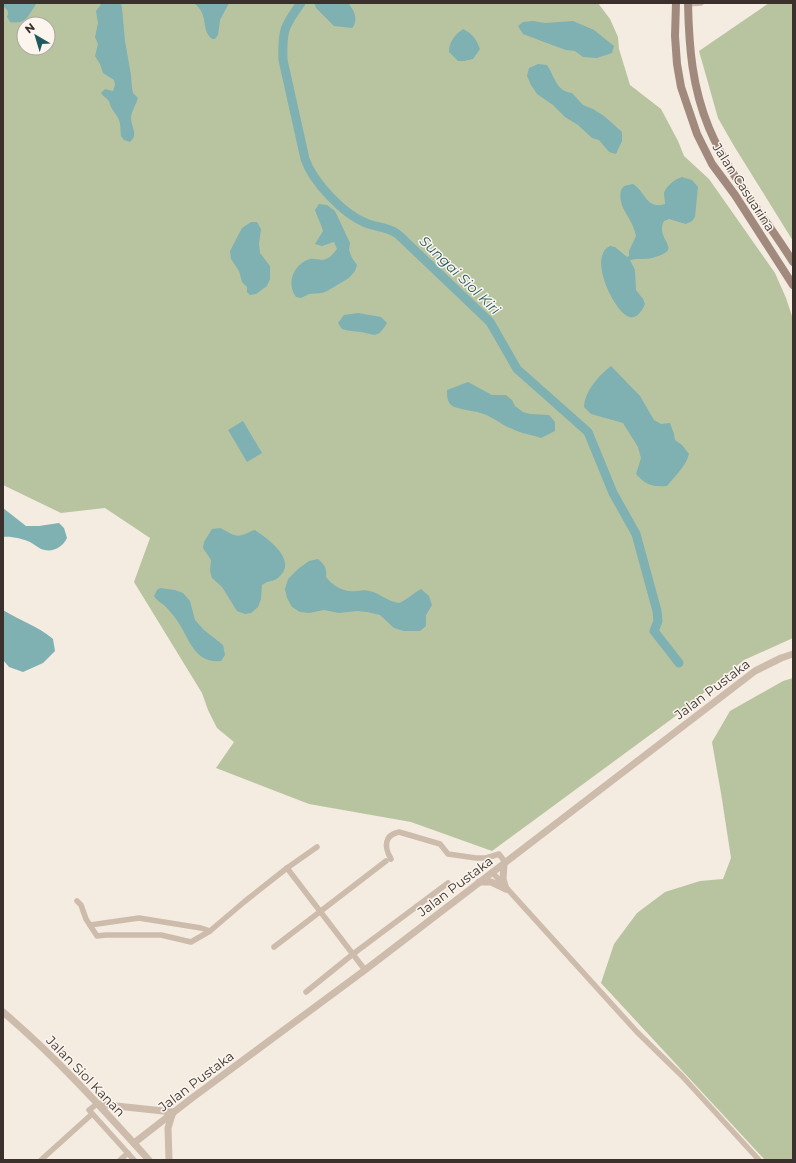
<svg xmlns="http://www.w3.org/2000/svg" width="796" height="1163" viewBox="0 0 796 1163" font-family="Montserrat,sans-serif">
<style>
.green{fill:#b8c4a0;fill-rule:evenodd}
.water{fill:#7fb0b2}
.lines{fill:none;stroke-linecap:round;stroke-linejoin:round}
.river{stroke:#7fb0b2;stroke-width:9}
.minor{stroke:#cdbbac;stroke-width:5.5}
.tertiary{stroke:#cdbbac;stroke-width:7}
.secondary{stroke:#a18a7d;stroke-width:8}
.labels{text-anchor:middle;stroke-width:3;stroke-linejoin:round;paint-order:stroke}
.street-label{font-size:13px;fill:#3b302b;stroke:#fbf5ee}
.water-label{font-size:14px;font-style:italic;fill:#1f5a5e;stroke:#fbf5ee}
</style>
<rect width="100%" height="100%" fill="#f4ebe1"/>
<g class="green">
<path d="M3 3H598L610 19 618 37 619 49 630 85 661 109 678 141 684 156 709 179 775 273 786 298 793 319V638L744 660 673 718 492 851 411 822 309 804 216 768 234 742 217 728 208 710 202 693 134 582 150 538 105 508 61 513 3 485ZM24 24H48V48H24Z"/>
<path d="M769 3H793V241L734 146 718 118 699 51Z"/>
<path d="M793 678V1160H765L601 983 614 944 637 913 665 892 700 881 723 879 731 858 721 793 712 742 730 711 783 681Z"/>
</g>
<g class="water">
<path d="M3 3H37C28 14 28 25 10 22L7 17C9 12 8 10 4 7Z"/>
<path d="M102 3H121L122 8 125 41 131 75 132 88 133 93 138 98C136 104 132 111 131 117 131 128 139 134 130 142L124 140 121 136C120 121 121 121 112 109 110 106 110 102 108 100 105 97 103 96 101 93L105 89 113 91 115 85 114 80 103 73 100 64 95 56 98 44 95 37 98 23 96 11Z"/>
<path d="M194 3H229L220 20 218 35 215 39H212C200 29 210 16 194 3Z"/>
<path d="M314 3H348C354 10 359 20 352 28L334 26 316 8Z"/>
<path d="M533 21 545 23 573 21 594 30 614 46 612 53 597 58 583 57 575 51 566 50 552 45 523 34 518 26 523 22Z"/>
<path d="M463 29C473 34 476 39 480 49L473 59 464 61H458L449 52C449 41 455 35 463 29Z"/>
<path d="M538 64 547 65C555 77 556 91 572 93L583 105 593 109 604 116 622 132V141L616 154 609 152 599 140 592 138 578 125 565 117 553 105 537 94 531 85 527 76 529 68Z"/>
<path d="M682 177 692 180 698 187 695 217 692 221 686 224 669 219 664 221C663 223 662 225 662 228 661 242 681 250 655 257 647 260 638 258 630 260L635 270 636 290 643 299 645 304C642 311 636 321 627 316 612 307 588 256 610 246L615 247 627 257 629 256V251L636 236C633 217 617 209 621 190L624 186 633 184C645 191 646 210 665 204 665 201 664 196 664 193 666 186 675 179 682 177Z"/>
<path d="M319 204 327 205 335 211 350 243 349 250 352 258 357 265 355 271 349 278 327 291 322 293 309 294 301 298 296 297C286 284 293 264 310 259 316 258 321 262 328 258 332 256 335 251 337 249L334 242 322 246 315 244 323 231C321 223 317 217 315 210Z"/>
<path d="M251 222H257L261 229 259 244 260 253 270 266V279L267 286 256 294 250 295 247 292V287L242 282 239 271 231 259 230 251 242 228Z"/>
<path d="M358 313 381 317 387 323C377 339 376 335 361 332 355 331 348 331 342 329L338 323 344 315Z"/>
<path d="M611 366 640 396 654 420 661 424 670 423 674 434 675 440 682 445 689 454C686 466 675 476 667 486 652 487 646 485 636 474L641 458 638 447 623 423 591 414 584 407C585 391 598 376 611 366Z"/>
<path d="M468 382 492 395H506L512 400 515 406 523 412 530 414 549 415 555 422V431L541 438C533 435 524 434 517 431 502 426 492 415 477 412 472 411 453 408 451 405 447 401 447 395 447 390Z"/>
<path d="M243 421 262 453 247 462 228 430Z"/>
<path d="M3 508 26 526H39L59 523 64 528 67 538C62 548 52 553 41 549 37 547 34 544 30 542 23 539 11 536 3 537Z"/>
<path d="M220 528C227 531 235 538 242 535 247 534 250 531 255 530 268 539 298 560 279 577 274 582 269 580 262 585L261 599 258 607 251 613 245 614 237 611 222 587 212 578 210 571 211 560 203 548 204 542 212 529Z"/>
<path d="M318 559C325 565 327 569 326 577 331 584 342 591 350 591 357 592 363 589 369 591 376 592 381 596 387 599 390 601 395 602 399 603 407 600 413 593 421 589L429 596 432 605 426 615V626L420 631H404L394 628 380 615 367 612 357 611 339 613 324 610 309 613 300 612 292 607 287 598 285 589 288 579 298 569 309 561Z"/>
<path d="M160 588 175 590 183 593 190 601 195 620 204 630 223 645 225 655 221 661C193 664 189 636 176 619 173 615 169 610 166 607 161 602 158 602 154 596L157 590Z"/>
<path d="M3 610C20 621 38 626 53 639L55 651 43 663 23 672 9 667 3 660Z"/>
</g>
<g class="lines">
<path class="river" d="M301 3C284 26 282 31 283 60L305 159C313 182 343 214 366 223 375 227 387 227 396 233 399 235 402 238 405 241L490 322 517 369 588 432 613 493 636 534 657 611 658 621 654 631 679 663"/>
<g class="minor">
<path d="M688 4 701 3"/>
<path d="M391 859C384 847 384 835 399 832L440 844 448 854 476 858H486L499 854 505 862"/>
<path d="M287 868 365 970"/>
<path d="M492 872 637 1032 682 1076 759 1160"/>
<path d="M77 901 81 905 86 919 97 936 106 935H161L191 942 210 931 244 902 287 868 317 847"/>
<path d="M90 925 139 918 201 928 210 931"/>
<path d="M274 947 386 861"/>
<path d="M306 992 353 954 448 883"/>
<path d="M97 1104 89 1110 134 1160"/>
<path d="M41 1160 92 1114"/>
<path d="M120 1160 128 1153"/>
</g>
<g class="tertiary">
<path d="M504 864 503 879 506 889"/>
<path d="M479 882H491L506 889"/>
<path d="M3 1012C56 1057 103 1109 149 1160"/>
<path d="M97 1104 173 1112 168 1128 169 1160"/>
<path d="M134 1143 192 1098 365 970 755 671 781 658 793 654"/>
</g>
<g class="secondary">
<path d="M676 3 675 36 677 64 681 87 697 134 712 164 735 195 793 285"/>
<path d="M688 3C689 47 692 87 709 128 729 176 766 218 793 262"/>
</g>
</g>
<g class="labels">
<g class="street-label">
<text transform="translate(744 187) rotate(57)" y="5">Jalan Casuarina</text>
<text transform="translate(712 689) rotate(-37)" y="5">Jalan Pustaka</text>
<text transform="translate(455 886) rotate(-37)" y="5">Jalan Pustaka</text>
<text transform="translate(86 1076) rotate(46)" y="5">Jalan Siol Kanan</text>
<text transform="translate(196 1081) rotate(-37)" y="5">Jalan Pustaka</text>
</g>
<g class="water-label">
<text transform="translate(460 275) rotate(44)" y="5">Sungai Siol Kiri</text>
</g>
</g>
<rect width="796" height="1163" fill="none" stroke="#3b302b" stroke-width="8"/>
<g transform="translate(36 36) rotate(322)"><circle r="19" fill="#fbf5ee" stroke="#aea6a0"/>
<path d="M0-3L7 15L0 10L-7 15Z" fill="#1f5a5e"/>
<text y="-6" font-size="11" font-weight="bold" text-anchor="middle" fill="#3b302b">N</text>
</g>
</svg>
